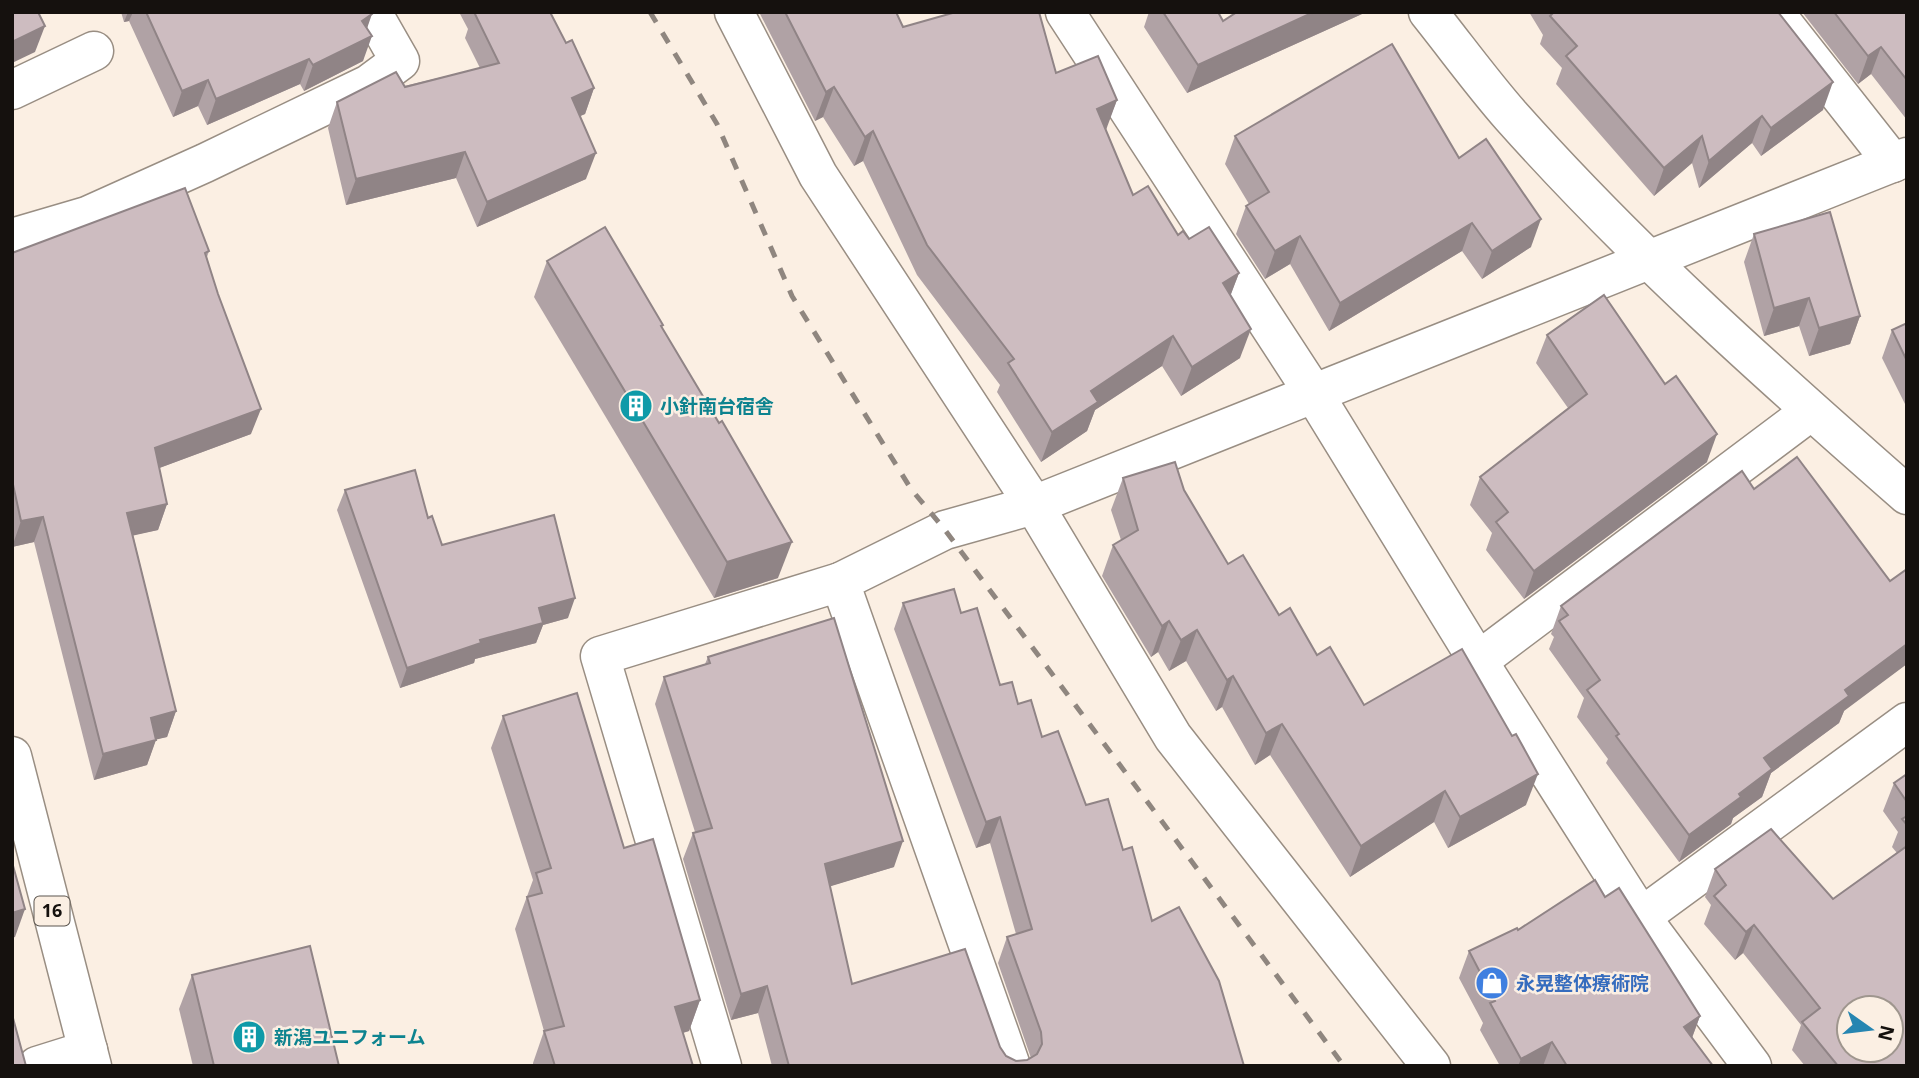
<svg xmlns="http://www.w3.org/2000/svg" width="1919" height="1078" viewBox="0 0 1919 1078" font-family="'Open Sans','Noto Sans JP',sans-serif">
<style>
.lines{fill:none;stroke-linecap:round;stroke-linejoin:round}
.minor-casing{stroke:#998e83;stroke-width:41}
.major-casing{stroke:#998e83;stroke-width:41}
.minor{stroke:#fff;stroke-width:38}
.major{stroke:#fff;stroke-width:38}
.rail{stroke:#8f867f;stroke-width:5;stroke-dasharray:12 12;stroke-linecap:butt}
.wall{fill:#b0a2a5}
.shaded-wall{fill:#908486}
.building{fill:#cdbcc0;stroke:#908486;stroke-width:2;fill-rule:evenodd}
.labels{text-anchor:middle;stroke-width:5;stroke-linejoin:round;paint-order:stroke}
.shield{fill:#fbefe3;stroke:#5a544e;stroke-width:2}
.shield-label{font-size:18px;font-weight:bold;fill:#15110e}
.culture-label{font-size:19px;font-weight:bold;fill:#0d838f;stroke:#fbefe3;text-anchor:start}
.shop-label{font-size:19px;font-weight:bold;fill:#366cbe;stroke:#fbefe3;text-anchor:start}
</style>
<rect width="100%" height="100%" fill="#fbefe3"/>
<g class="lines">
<defs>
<g id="minor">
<path d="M734 12 818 175 1034 505 1173 737 1431 1066"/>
<path d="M1065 12 1314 394 1478 661 1641 917 1752 1066"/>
<path d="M1428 12C1456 47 1482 83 1511 116 1633 253 1769 374 1907 495"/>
<path d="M1774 12 1893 163"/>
<path d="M12 90 94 51"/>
<path d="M12 238 87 216 205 163 369 84 400 61 372 12"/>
<path d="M1478 661 1811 411"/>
<path d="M1641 917 1907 722"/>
<path d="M37 1066 88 1050"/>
<path d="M722 1066 600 656 840 582"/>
<path d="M1011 1066 840 582 945 530 1034 505 1907 157"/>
</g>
<path id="major" d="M12 756 92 1066"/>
</defs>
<use href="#minor" class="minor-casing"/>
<use href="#major" class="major-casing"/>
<use href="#minor" class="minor"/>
<use href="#major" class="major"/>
<path class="rail" d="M650 12 717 124 792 296 911 489 945 530 1344 1066"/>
</g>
<g class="wall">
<path d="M121 12H371L367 28 363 61 304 91 300 84 207 125 198 106 173 117 129 21 124 22Z"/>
<path d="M459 12H550L566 43 594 88 585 114 580 116 586 179 477 227 456 178 346 205 328 128 337 102 480 68 465 38 468 29Z"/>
<path d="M759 12H896L903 27 1056 73 1117 100 1105 130 1133 195 1178 235 1189 239 1239 273 1230 296 1240 358 1181 396 1162 366 1095 410 1087 431 1041 462 997 392 1000 385 917 275 863 161 854 166 823 117 815 121Z"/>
<path d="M1149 12H1218L1223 21 1362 14 1187 93 1144 27Z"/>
<path d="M1529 12H1778L1823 110 1761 156 1752 143 1699 188 1692 163 1654 196 1556 84 1562 68 1540 44 1543 35Z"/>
<path d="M1802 12H1907V120L1871 74 1858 84Z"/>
<path d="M1235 136 1459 158 1531 247 1482 279 1462 251 1329 331 1290 264 1265 279 1236 234 1246 206 1249 204 1225 164Z"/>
<path d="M1754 234 1860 316 1850 344 1809 356 1799 326 1764 336 1744 262Z"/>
<path d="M209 251 207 257 251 434 159 468 167 504 158 530 133 535 176 711 167 737 156 739 147 765 94 780 34 542 12 547V253Z"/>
<path d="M547 261 662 328 719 423 778 578 714 598 534 297Z"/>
<path d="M1907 323V408L1882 358 1892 330Z"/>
<path d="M1547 335 1707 462 1524 599 1486 550 1492 533 1470 505 1480 477 1568 408 1536 363Z"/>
<path d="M1123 478 1184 490 1228 564 1279 615 1364 705 1526 805 1448 848 1434 822 1350 877 1270 755 1255 765 1222 707 1216 711 1186 661 1169 671 1158 652 1151 657 1102 576 1113 545 1121 540 1111 510Z"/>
<path d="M345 490 428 518 442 545 568 618 543 625 536 643 475 659 474 663 400 688 337 510Z"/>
<path d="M903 603 961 613 1000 685 1018 704 1042 737 1086 805 1123 850 1152 921 1244 1066H772L758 1013 731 1020 683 859 693 833 695 832 655 704 664 677 705 664 708 657 894 867 830 886 852 984 1000 1047 1006 1056 1016 1061 1027 1060 1031 1058 998 963 1007 937 1016 934 990 843 976 848 894 629Z"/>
<path d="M1561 606 1844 711 1839 723 1771 773 1762 797 1733 818 1731 824 1679 862 1606 763 1608 759 1577 717 1584 698 1549 649 1554 637 1551 634Z"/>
<path d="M503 716 624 848 700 1000 689 1031 683 1033 693 1066H533V1063L544 1031 515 929 533 880 491 748Z"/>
<path d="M1907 774V1066H1805L1792 1050 1801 1025 1743 953 1735 960 1704 924 1711 905 1705 897 1715 869 1833 899 1897 853 1892 847 1898 832 1883 811 1894 783Z"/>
<path d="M1605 897 1700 1016 1692 1038 1713 1066H1500L1480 1030 1483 1023 1459 978 1469 951 1518 930Z"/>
<path d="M192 975 339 1066H193L179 1009Z"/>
</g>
<g class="shaded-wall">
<path d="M128 12H133L129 21 124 22Z"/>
<path d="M1314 12H1363L1362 14 1187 93 1198 65Z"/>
<path d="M372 14 363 40 372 36 363 61 304 91 313 65 362 21Z"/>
<path d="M45 26 35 52 12 63V42Z"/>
<path d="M1881 47 1871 74 1858 84 1868 56Z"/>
<path d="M309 59 300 84 207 125 216 99Z"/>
<path d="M208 80 198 106 173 117 182 91Z"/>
<path d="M1833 82 1823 110 1761 156 1771 128Z"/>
<path d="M834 87 823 117 815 121 826 92Z"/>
<path d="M594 88 585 114 562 124 572 98Z"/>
<path d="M1117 100 1106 130 1086 139 1097 109Z"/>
<path d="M1762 116 1752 143 1699 188 1709 161Z"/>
<path d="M873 131 863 161 854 166 865 137Z"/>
<path d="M1702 136 1692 163 1654 196 1664 168Z"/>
<path d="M465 152 456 178 346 205 356 179Z"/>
<path d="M596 153 586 179 477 227 487 202Z"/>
<path d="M1541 219 1531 247 1482 279 1492 251Z"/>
<path d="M1472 223 1462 251 1329 331 1340 303Z"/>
<path d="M1300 236 1290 264 1265 279 1275 251Z"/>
<path d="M1239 273 1228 302 1223 283Z"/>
<path d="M1809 298 1799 326 1764 336 1774 308Z"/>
<path d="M1860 316 1850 344 1809 356 1819 328Z"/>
<path d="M1251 329 1240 358 1181 396 1192 367Z"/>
<path d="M1173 336 1162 366 1095 410 1087 431 1041 462 1052 432 1091 391Z"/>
<path d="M261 409 251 434 146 473 155 448Z"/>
<path d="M1717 434 1707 462 1524 599 1534 571Z"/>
<path d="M167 504 158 530 118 539 127 513Z"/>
<path d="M43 517 34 542 12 547 21 521Z"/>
<path d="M792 542 778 578 714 598 727 562Z"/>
<path d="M575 598 568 618 543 625 536 643 475 659 474 663 400 688 407 668 480 640 539 608Z"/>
<path d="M1169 621 1158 652 1151 657 1162 626Z"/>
<path d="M1197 630 1186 661 1169 671 1181 640Z"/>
<path d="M1907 644V664L1844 711 1839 723 1771 773 1762 797 1733 818 1731 824 1679 862 1689 835 1739 794 1764 758 1845 690Z"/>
<path d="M1233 676 1222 707 1216 711 1227 680Z"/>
<path d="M176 711 167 737 142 743 151 718Z"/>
<path d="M1282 724 1270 755 1255 765 1266 733Z"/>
<path d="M156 740 147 765 94 780 103 754Z"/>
<path d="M1538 774 1526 805 1448 848 1460 817Z"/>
<path d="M1445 791 1434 822 1350 877 1361 846Z"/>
<path d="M1000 817 990 843 976 848 986 822Z"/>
<path d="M903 841 894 867 815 891 825 864Z"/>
<path d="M25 909 15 937 12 938V913Z"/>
<path d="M1754 925 1743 953 1735 960 1746 932Z"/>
<path d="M767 986 758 1013 731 1020 741 994Z"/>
<path d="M700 1000 689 1031 663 1038 675 1007Z"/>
<path d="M1700 1016 1690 1043 1684 1027Z"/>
<path d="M1552 1042 1543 1066H1518L1521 1059Z"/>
</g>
<g class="building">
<path d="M12 12H38L45 26 12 42Z"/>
<path d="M146 12H371L372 14 362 21 372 36 313 65 309 59 216 99 208 80 182 91Z"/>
<path d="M474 12H550L566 43 572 40 594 88 572 98 596 153 487 202 465 152 356 179 337 102 396 72 405 87 499 63Z"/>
<path d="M785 12H896L903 27 956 12H1039L1056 73 1098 56 1117 100 1097 109 1133 195 1148 186 1178 235 1183 231 1189 239 1209 227 1239 273 1223 283 1251 329 1192 367 1173 336 1091 391 1098 402 1052 432 1008 363 1014 359 927 245 873 131 865 137 834 87 826 92Z"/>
<path d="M1163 12H1218L1223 21 1237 12H1314L1198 65Z"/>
<path d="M1554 12H1778L1833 82 1771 128 1762 116 1709 161 1702 136 1664 168 1566 56 1577 46 1550 16Z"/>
<path d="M1834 12H1907V80L1881 47 1868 56Z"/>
<path d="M1392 44 1459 158 1486 139 1541 219 1492 251 1472 223 1340 303 1300 236 1275 251 1246 206 1269 192 1235 136Z"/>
<path d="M185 188 209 251 205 253 218 294 261 409 155 448 167 504 127 513 176 711 151 718 156 740 103 754 43 517 21 521 12 480V253Z"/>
<path d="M1830 212 1860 316 1819 328 1809 298 1774 308 1754 234Z"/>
<path d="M605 227 663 325 661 326 719 423 722 421 792 542 727 562 547 261Z"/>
<path d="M1604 295 1665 384 1676 376 1717 434 1534 571 1496 522 1508 512 1480 477 1587 394 1547 335Z"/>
<path d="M1907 323V361L1892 330Z"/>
<path d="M1797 457 1890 581 1907 569V644L1845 690 1849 696 1764 758 1772 769 1739 794 1741 797 1689 835 1616 736 1619 734 1587 690 1600 680 1559 621 1568 615 1561 606 1742 471 1754 489Z"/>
<path d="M1175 462 1184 490 1228 564 1243 555 1279 615 1290 608 1317 655 1330 647 1364 705 1462 649 1512 736 1516 734 1538 774 1460 817 1445 791 1361 846 1282 724 1266 733 1233 676 1227 680 1197 630 1181 640 1169 621 1162 626 1113 545 1138 530 1123 478Z"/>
<path d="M415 470 428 518 432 516 442 545 554 515 575 598 539 608 543 623 480 640 481 643 407 668 345 490Z"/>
<path d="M954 589 961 613 977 608 1000 685 1012 682 1018 704 1031 700 1042 737 1058 731 1086 805 1108 799 1123 850 1132 847 1152 921 1179 907 1219 981 1244 1066H789L767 986 741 994 693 833 712 828 664 677 710 663 708 657 834 618 903 841 825 864 852 984 965 949 1000 1047 1006 1056 1016 1061 1027 1060 1037 1054 1042 1044 1041 1032 1007 937 1032 929 1000 817 986 822 903 603Z"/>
<path d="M577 693 624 848 653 839 700 1000 675 1007 693 1066H555L544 1031 564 1026 527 897 542 893 536 873 551 868 503 716Z"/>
<path d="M1907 774V802L1894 783Z"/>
<path d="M1907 816V825L1902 819Z"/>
<path d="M1771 829 1833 899 1907 846V1066H1838L1802 1022 1820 1008 1754 925 1746 932 1714 896 1726 885 1715 869ZM1849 1008H1891V1050H1849Z"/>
<path d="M12 862 25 909 12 913Z"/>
<path d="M1595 880 1605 897 1619 888 1700 1016 1684 1027 1713 1066H1567L1552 1042 1521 1059 1490 1003 1495 1001 1469 951 1517 928 1518 930Z"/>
<path d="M310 946 339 1066H214L192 975Z"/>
<path d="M12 1016 13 1018 26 1066H12Z"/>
</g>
<defs>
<symbol id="building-disc" viewBox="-11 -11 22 22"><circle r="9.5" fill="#0f9aa8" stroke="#fbefe3"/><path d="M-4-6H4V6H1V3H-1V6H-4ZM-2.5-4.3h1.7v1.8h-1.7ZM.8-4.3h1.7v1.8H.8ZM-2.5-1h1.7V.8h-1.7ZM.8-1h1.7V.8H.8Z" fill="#fff"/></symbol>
<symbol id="shop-disc" viewBox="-11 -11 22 22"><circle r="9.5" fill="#3f7fe0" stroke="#fbefe3"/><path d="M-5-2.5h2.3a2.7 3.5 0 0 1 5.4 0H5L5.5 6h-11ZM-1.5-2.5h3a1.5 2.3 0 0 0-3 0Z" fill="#fff"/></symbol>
</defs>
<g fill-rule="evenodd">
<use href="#building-disc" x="617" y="387" width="38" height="38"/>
<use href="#shop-disc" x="1473" y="964" width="38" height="38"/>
<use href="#building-disc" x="230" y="1018" width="38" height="38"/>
</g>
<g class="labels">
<rect class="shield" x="34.5" y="896.5" width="35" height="29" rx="5"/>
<g class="shield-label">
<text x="52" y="917">16</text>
</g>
<g class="culture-label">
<text x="660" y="413">小針南台宿舎</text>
<text x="274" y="1044">新潟ユニフォーム</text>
</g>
<g class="shop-label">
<text x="1516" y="990">永晃整体療術院</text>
</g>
</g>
<rect width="1919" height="1078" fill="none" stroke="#15110e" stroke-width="28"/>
<g transform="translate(1870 1029) rotate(104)"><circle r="33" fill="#fbefe3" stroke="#9f968e" stroke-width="2"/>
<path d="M0-5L12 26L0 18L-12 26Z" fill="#2685b1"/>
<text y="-10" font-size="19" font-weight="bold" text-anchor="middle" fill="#15110e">N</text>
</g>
</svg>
